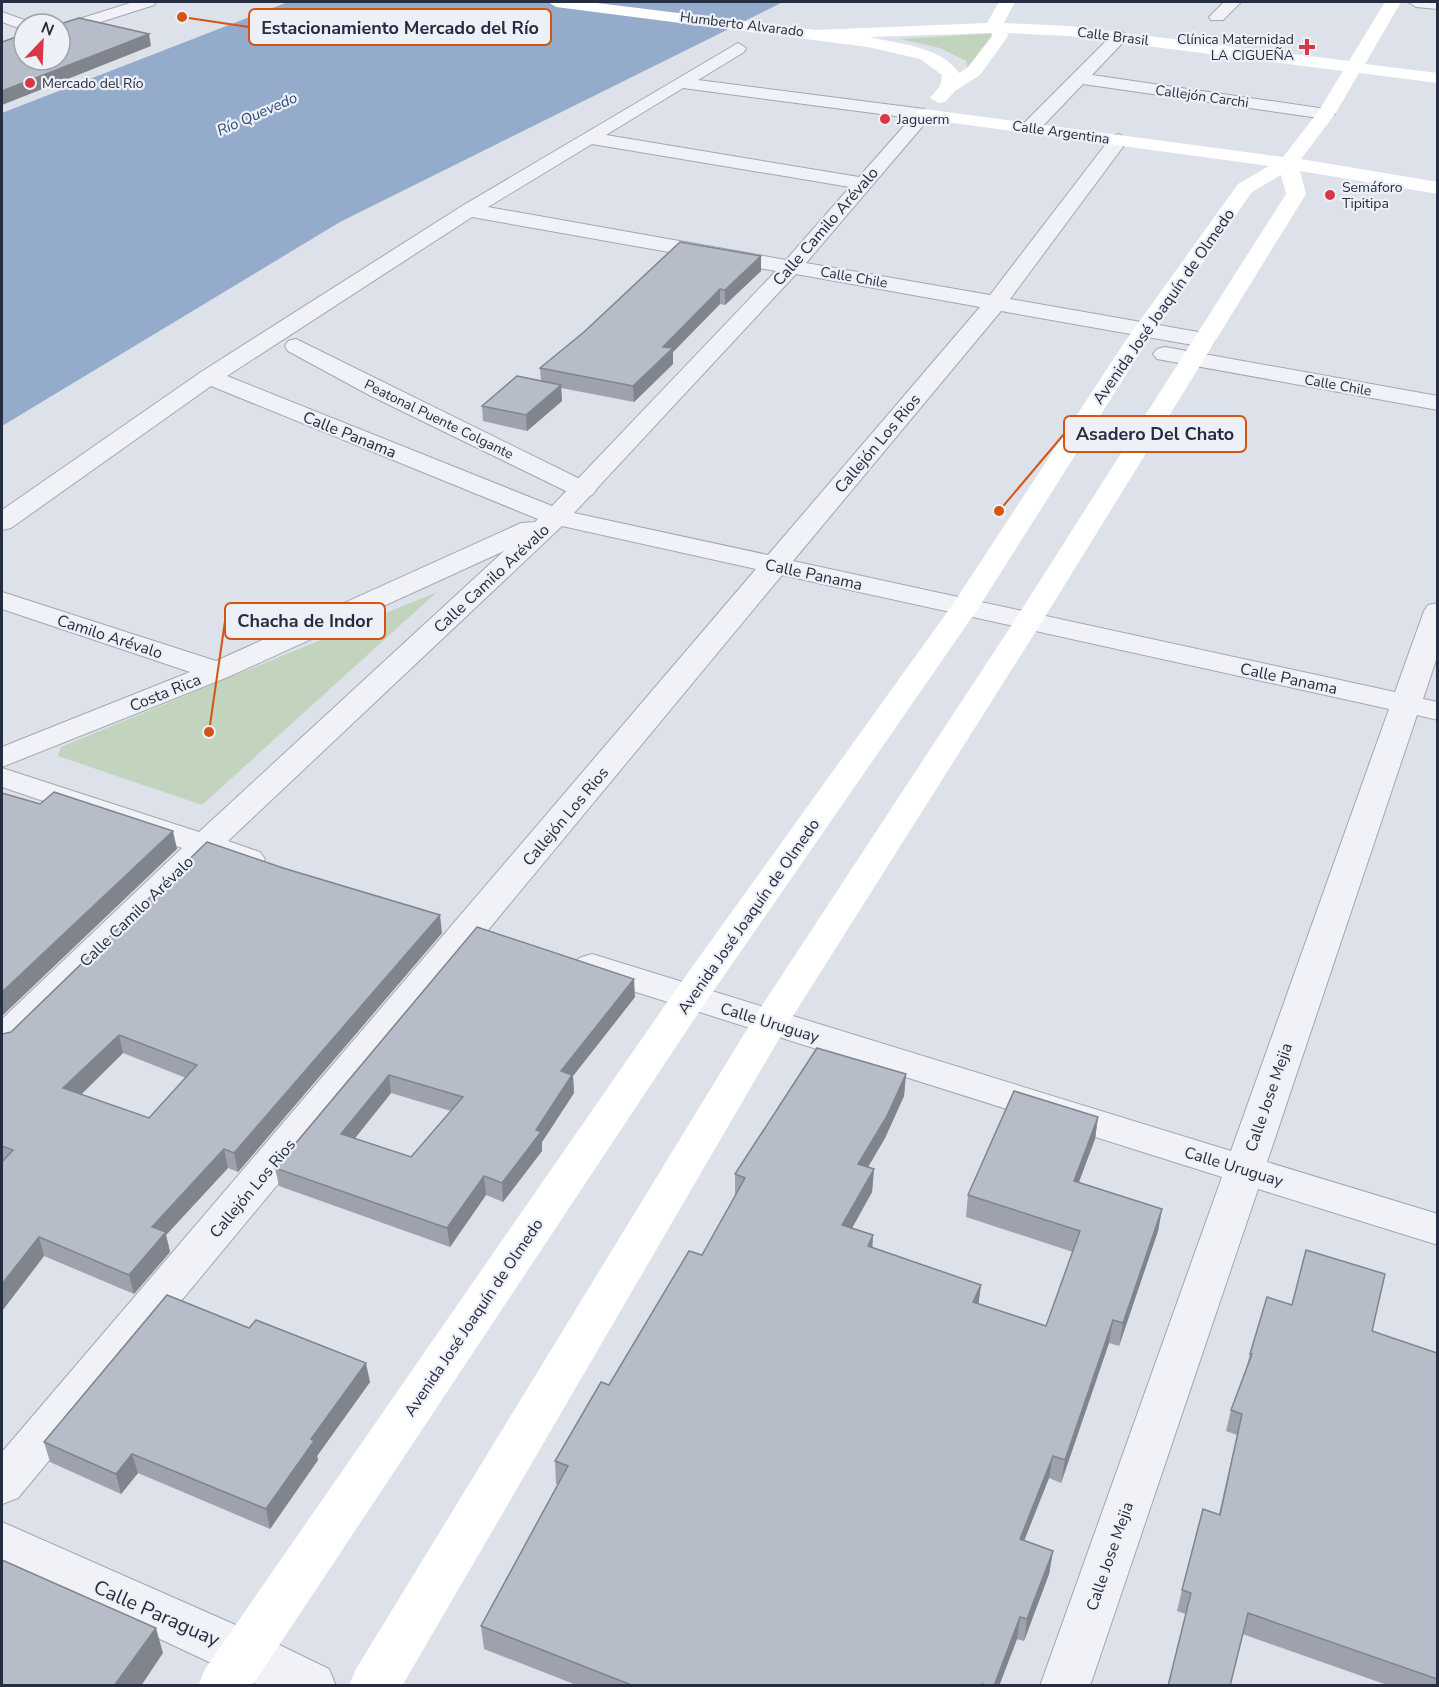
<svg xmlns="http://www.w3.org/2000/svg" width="1439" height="1687" viewBox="0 0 1439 1687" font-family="'Nunito Sans',sans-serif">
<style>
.green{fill:#c2d3be}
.water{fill:#95abcc}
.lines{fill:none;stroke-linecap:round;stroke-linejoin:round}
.pedestrian-casing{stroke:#a2a7b3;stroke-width:2}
.minor-casing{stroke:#a2a7b3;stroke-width:2}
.pedestrian{fill:#f0f2f7;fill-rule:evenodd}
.minor{fill:#f0f2f7;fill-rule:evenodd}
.secondary{fill:#fff;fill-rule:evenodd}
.wall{fill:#9da2ad;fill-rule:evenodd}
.shaded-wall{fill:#80848d}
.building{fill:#b7bcc9;stroke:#80848d;stroke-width:1.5;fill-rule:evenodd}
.poi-dot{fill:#d93743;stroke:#edf0f6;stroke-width:2}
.labels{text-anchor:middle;stroke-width:4.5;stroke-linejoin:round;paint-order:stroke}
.far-street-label{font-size:14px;fill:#252d40;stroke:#edf0f6}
.far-poi-label{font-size:14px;fill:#252d40;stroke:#edf0f6;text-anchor:start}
.far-water-label{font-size:15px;font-style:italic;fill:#2c4878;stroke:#edf0f6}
.street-label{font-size:16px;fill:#252d40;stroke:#edf0f6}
.near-street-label{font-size:20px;fill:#252d40;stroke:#edf0f6}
.leader{fill:none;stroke:#d45511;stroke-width:2}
.callout-dot{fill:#d45511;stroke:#edf0f6;stroke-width:2}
.callout{fill:#edf0f6;stroke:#d45511;stroke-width:2}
.callout-label{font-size:18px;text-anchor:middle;font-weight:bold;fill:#252d40}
</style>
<rect width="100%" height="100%" fill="#dde1e9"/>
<g class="green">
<path d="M998 33 968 72 966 61 940 48 900 39Z"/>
<path d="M437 592 202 805 58 756 61 747Z"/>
</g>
<path class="water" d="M288 2H783L340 222 2 426V113Z"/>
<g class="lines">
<defs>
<path id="pedestrian" d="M296 339 592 485 596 490 592 495 583 498 574 495 371 396 288 351 285 346 288 341Z"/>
<g id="minor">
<path d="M133 2H156L154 5 60 35V25Z"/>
<path d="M1224 2H1241L1223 20H1211L1209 17Z"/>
<path d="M1408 2H1438V9L1416 7Z"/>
<path d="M2 12 30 22 31 24H24V30L2 22Z"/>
<path d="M1121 31 1129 36 1092 75 1326 109 1335 114 1326 119 1083 84 1037 132H1023L1021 128 1023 124 1115 32Z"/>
<path d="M738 43 746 48 744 52 698 80 924 109 933 114 806 263 990 295 1112 136 1119 134 1128 140 1010 299 1204 333 1212 335 1215 340 1212 345 1204 347 1001 311 793 561 1395 692 1424 611 1428 605 1438 603V654L1423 699 1438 702V720L1417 715 1267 1162 1438 1214V1245L1258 1189 1090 1686H1040L1222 1177 579 974 574 966 579 958 592 954 605 958 1231 1151 1389 709 782 575 18 1498 2 1504V1452L756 569 562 526 228 841 260 852 265 859 260 866 248 869 210 858 15 1049 2 1053V1019L182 848 2 787V768L199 832 504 551 228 677 2 767V747L190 672 2 609V592L216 661 521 523 535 522 538 519 211 386 11 528 2 530V510L201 372 462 206ZM683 88 911 118 859 177 606 135ZM592 144 850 187 786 260 488 207ZM472 217 776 271 552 506 227 376ZM796 274 980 307 768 555 574 513Z"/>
<path d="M1165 347 1438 396V410L1157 359 1153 354 1157 349Z"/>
<path d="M2 1522 263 1637 329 1669 336 1686H260L2 1565Z"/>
</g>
</defs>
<use href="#pedestrian" class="pedestrian-casing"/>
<use href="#minor" class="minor-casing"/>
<use href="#pedestrian" class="pedestrian"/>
<use href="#minor" class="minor"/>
<path class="secondary" d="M548 2H589L816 30 987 23 999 2H1015L1004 23 1069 26 1349 61 1385 2H1401L1365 64 1438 73V83L1359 73 1335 114 1301 159 1438 182V194L1300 171 1306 194 1043 620 786 1027 402 1686H349L356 1669 757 1013 1015 620 1286 194 1281 175 1252 192 1143 348 979 607 703 1006 252 1686H198L205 1669 677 988 953 604 1124 343 1238 184 1269 166 924 119 918 118 915 114 918 110 924 109 1283 157 1318 112 1343 71 1069 36 1007 33 1008 36 980 75 955 91 945 102 939 103 930 98 940 86 942 75 920 59 868 47 556 7ZM991 33 992 36 968 67 959 73C941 46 898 44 869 37Z"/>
</g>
<g class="wall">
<path d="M761 256V271L725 305 720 304 673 352V364L634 402 561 388 562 401 527 431 483 421 482 406 541 381 540 368Z"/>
<path d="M477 927 635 997 573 1076 574 1093 542 1142V1151L503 1202 486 1195 450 1247 279 1186 275 1168ZM391 1093 451 1111 411 1157 355 1138Z"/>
<path d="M442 933 238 1172 228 1168 166 1235 170 1252 134 1294 44 1256 2 1311V1034ZM123 1053 186 1078 149 1118 81 1095Z"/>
<path d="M906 1074 904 1096 885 1138 868 1167 874 1169 872 1192 852 1228 872 1248 981 1285 978 1304 1046 1326 1073 1252 966 1217 968 1195 1098 1117 1095 1139 1079 1182 1162 1209 1158 1231 1119 1346 1109 1343 1061 1483 1049 1478 1024 1541 1053 1551 1049 1574 1024 1641 1017 1639 999 1686H579L484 1649 481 1626 558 1484H556L555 1461 702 1255 735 1196V1174Z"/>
<path d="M1292 1305 1437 1353V1686H1390L1177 1611 1182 1590 1219 1514 1237 1435 1226 1431 1231 1410 1245 1372 1250 1354Z"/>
<path d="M370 1382 317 1456 318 1460 270 1529 138 1473 121 1494 50 1462 44 1442Z"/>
</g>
<g class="shaded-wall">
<path d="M149 34 151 46 2 105V91Z"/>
<path d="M761 256V271L725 305V290Z"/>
<path d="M720 289V304L673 352V364L634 402 633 386 663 347Z"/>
<path d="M561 385 562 401 527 431 526 415Z"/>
<path d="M173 831 177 849 2 1016V992Z"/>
<path d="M440 915 442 933 238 1172 234 1153Z"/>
<path d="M634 979 635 997 573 1076 574 1093 542 1142V1151L503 1202 502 1183 536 1130 561 1071Z"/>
<path d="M119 1035 123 1053 68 1107 63 1088Z"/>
<path d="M906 1074 904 1096 885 1138 857 1186 858 1164Z"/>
<path d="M389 1075 391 1093 344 1152 341 1134Z"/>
<path d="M1098 1117 1095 1139 1071 1203 1074 1181Z"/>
<path d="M224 1149 228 1168 166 1235 170 1252 134 1294 129 1275 152 1227Z"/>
<path d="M874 1169 872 1192 841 1248 842 1225Z"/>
<path d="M484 1176 486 1195 450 1247 447 1228Z"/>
<path d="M1162 1209 1158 1231 1119 1346 1123 1323Z"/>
<path d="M873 1235 872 1258 868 1246Z"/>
<path d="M39 1237 44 1256 2 1311V1284Z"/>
<path d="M981 1285 978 1307 973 1302Z"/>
<path d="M1113 1320 1109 1343 1061 1483 1065 1460Z"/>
<path d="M366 1363 370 1382 317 1456 318 1460 270 1529 266 1509 311 1439Z"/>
<path d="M132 1454 138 1473 121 1494 116 1474Z"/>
<path d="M1053 1456 1049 1478 1016 1561 1020 1539Z"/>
<path d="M1053 1551 1049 1574 1024 1641 1027 1619Z"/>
<path d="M1020 1617 1017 1639 999 1686H994Z"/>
<path d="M156 1628 163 1653 141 1686H114Z"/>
</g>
<g class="building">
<path d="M79 18 149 34 2 91V42L24 34V60H60V24Z"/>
<path d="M680 242 761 256 725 290 720 289 663 347 673 348 633 386 540 368 584 332Z"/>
<path d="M517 376 561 385 526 415 482 406Z"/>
<path d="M54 792 173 831 2 992V793L40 804Z"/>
<path d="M207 842 283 868 440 915 234 1153 224 1149 152 1227 166 1232 129 1275 39 1237 2 1284V1162L13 1150 2 1146V1034L11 1032ZM119 1035 197 1065 149 1118 63 1088Z"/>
<path d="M477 927 634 979 561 1071 572 1075 536 1130 541 1132 502 1183 484 1176 447 1228 275 1168ZM389 1075 463 1097 411 1157 341 1134Z"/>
<path d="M817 1048 906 1074 887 1116 858 1164 874 1169 842 1225 873 1235 868 1246 981 1285 973 1302 1046 1326 1080 1231 968 1195 1014 1091 1098 1117 1074 1181 1162 1209 1123 1323 1113 1320 1065 1460 1053 1456 1020 1539 1053 1551 1027 1619 1020 1617 994 1686H986L983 1684V1686H634L481 1626 568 1466 555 1461 601 1382 609 1385 689 1251 702 1255 745 1178 735 1174Z"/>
<path d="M1306 1250 1385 1274 1372 1331 1437 1353V1679L1248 1613 1230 1686H1168L1191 1593 1182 1590 1203 1509 1220 1515 1242 1414 1231 1410 1252 1354H1250L1267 1297 1292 1305Z"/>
<path d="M167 1295 249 1328 256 1320 366 1363 311 1439 314 1441 266 1509 132 1454 116 1474 44 1442Z"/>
<path d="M2 1560 156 1628 114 1686H2Z"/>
</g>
<g class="poi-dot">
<path d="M1304 38h6v6h6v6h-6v6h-6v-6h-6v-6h6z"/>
<circle cx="30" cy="83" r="6"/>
<circle cx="885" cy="119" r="6"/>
<circle cx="1330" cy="195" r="6"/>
</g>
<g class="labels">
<g class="far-street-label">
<text transform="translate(742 24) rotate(7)" y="5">Humberto Alvarado</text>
<text transform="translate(1113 36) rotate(7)" y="5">Calle Brasil</text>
<text transform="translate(1202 96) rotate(8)" y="5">Callejón Carchi</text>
<text transform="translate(1061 132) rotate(8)" y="5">Calle Argentina</text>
<text transform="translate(854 277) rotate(10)" y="5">Calle Chile</text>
<text transform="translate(1338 385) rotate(10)" y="5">Calle Chile</text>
<text transform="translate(439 419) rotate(26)" y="5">Peatonal Puente Colgante</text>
</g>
<g class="far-poi-label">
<text x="1294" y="44" text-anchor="end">Clínica Maternidad<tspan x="1294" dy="16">LA CIGUEÑA</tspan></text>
<text x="42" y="88">Mercado del Río</text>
<text x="897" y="124">Jaguerm</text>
<text x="1342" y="192">Semáforo<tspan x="1342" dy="16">Tipitipa</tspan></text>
</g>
<g class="far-water-label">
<text transform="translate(257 114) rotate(-24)" y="5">Río Quevedo</text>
</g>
<g class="street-label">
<text transform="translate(825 226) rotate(-49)" y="6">Calle Camilo Arévalo</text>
<text transform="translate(1163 306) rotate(-55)" y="6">Avenida José Joaquín de Olmedo</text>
<text transform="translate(350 434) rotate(22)" y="6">Calle Panama</text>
<text transform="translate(877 443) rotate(-50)" y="6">Callejón Los Rios</text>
<text transform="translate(814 574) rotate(12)" y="6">Calle Panama</text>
<text transform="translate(491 578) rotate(-43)" y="6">Calle Camilo Arévalo</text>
<text transform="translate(110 636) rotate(18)" y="6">Camilo Arévalo</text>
<text transform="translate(1289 678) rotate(12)" y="6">Calle Panama</text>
<text transform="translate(165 692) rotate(-22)" y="6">Costa Rica</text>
<text transform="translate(565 816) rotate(-50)" y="6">Callejón Los Rios</text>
<text transform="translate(136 911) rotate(-44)" y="6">Calle Camilo Arévalo</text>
<text transform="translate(748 916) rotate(-55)" y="6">Avenida José Joaquín de Olmedo</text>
<text transform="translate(770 1022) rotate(17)" y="6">Calle Uruguay</text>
<text transform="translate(1268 1097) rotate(-71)" y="6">Calle Jose Mejia</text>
<text transform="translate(1234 1166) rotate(17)" y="6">Calle Uruguay</text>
<text transform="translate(252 1188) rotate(-50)" y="6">Callejón Los Rios</text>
<text transform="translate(473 1317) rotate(-56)" y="6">Avenida José Joaquín de Olmedo</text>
<text transform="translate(1109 1556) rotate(-71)" y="6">Calle Jose Mejia</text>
</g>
<g class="near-street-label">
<text transform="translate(157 1613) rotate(24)" y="7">Calle Paraguay</text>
</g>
</g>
<path class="leader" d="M182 17L249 27M999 511L1064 434M209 732L225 621"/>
<g class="callout-dot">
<circle cx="182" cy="17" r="6"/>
<circle cx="999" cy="511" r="6"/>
<circle cx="209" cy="732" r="6"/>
</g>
<g class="callout">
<rect x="249" y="9" width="302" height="36" rx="6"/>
<rect x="1064" y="416" width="182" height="36" rx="6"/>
<rect x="225" y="603" width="160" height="36" rx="6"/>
</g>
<g class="callout-label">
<text x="400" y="34">Estacionamiento Mercado del Río</text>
<text x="1155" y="440">Asadero Del Chato</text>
<text x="305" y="627">Chacha de Indor</text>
</g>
<rect width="1439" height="1687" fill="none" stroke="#252d40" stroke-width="6"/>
<g transform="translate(42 42) rotate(23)"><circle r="28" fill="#edf0f6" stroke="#9da2ad" stroke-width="1.5"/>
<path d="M0-4.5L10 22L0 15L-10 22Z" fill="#d93743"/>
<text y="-9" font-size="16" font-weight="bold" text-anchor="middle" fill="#252d40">N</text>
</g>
</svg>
